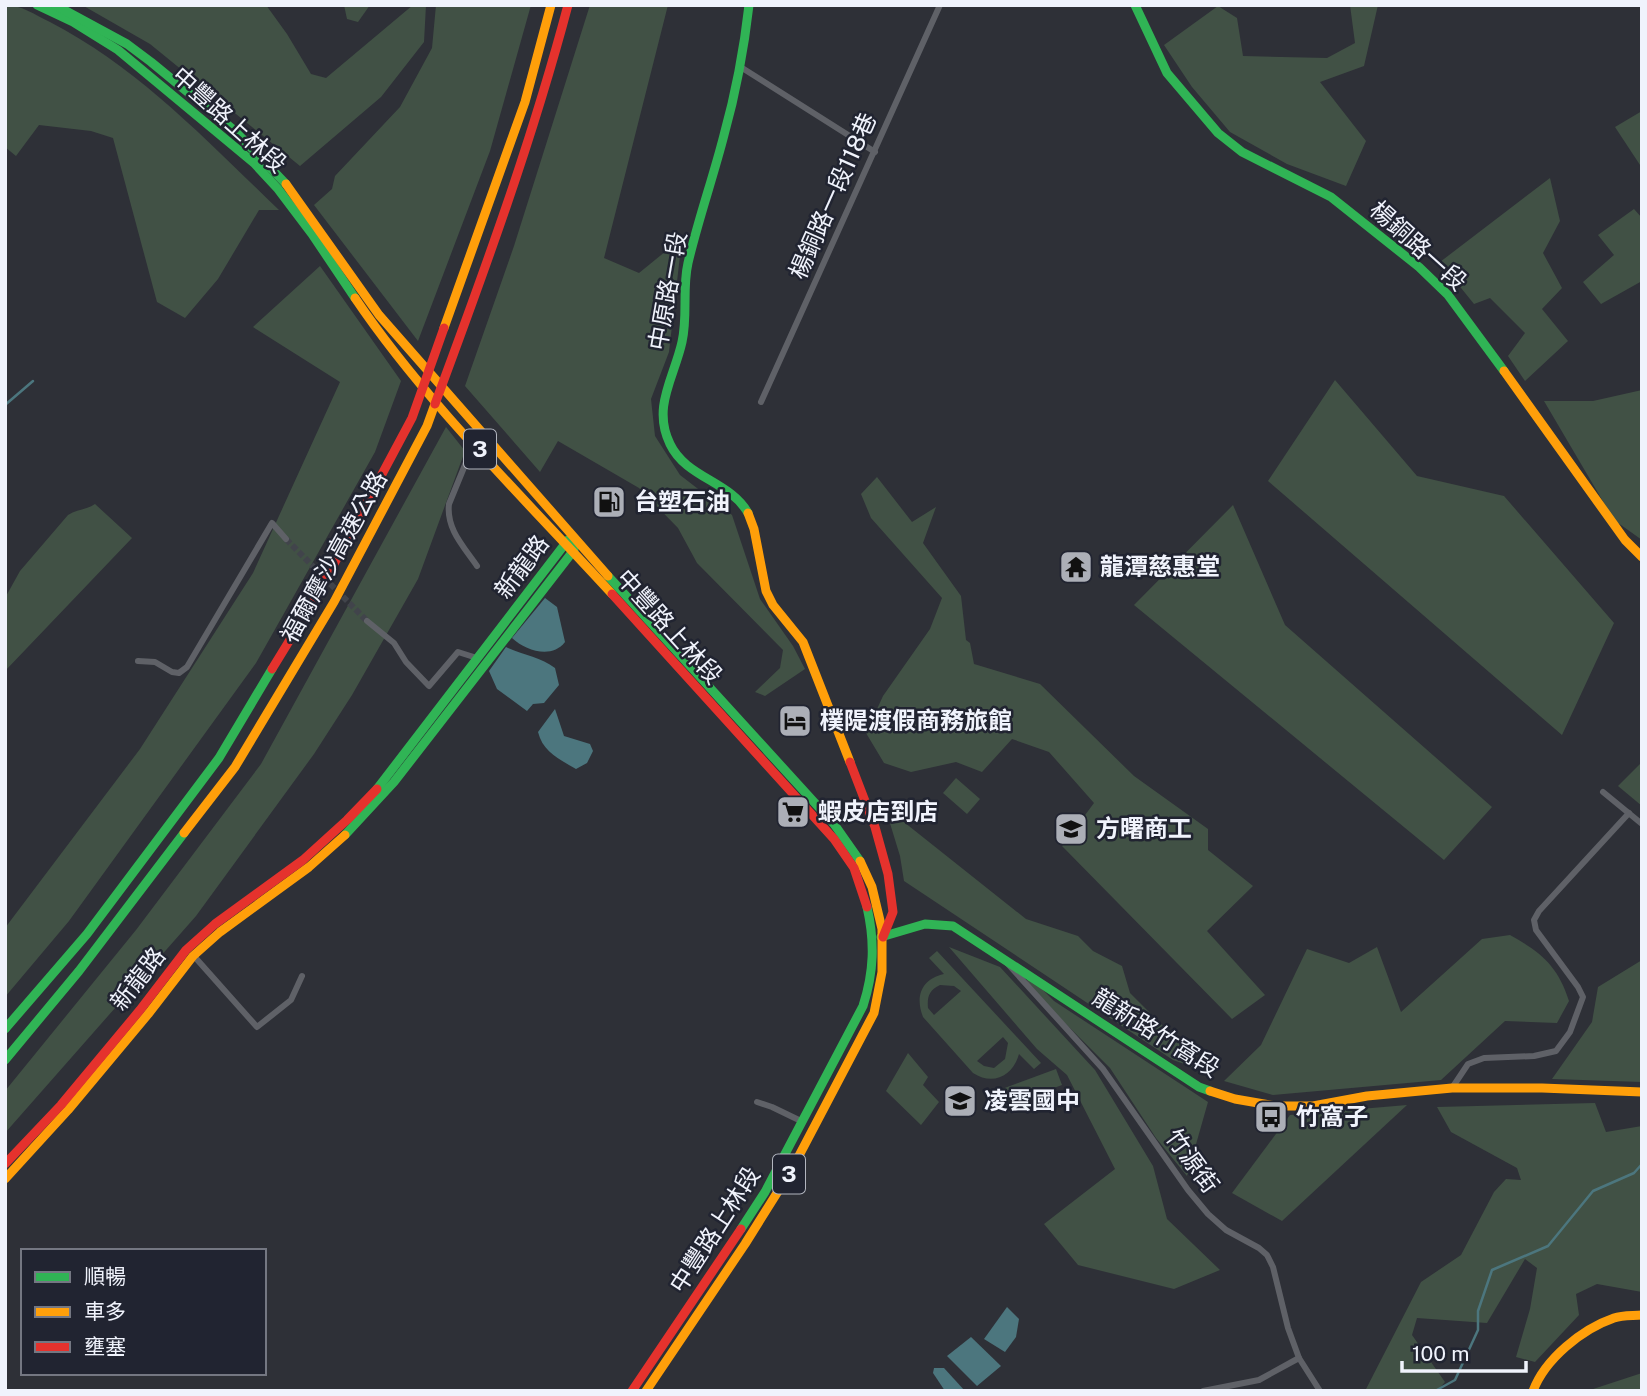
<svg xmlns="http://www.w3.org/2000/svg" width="1647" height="1396" viewBox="0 0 1647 1396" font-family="'Public Sans','Noto Sans TC',sans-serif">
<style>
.green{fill:#415145;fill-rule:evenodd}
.water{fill:#4c767e}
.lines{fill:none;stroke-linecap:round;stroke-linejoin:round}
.stream{stroke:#4c767e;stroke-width:2.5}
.street-tunnel{stroke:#41444b;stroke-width:6;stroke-dasharray:6 3;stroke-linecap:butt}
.street{stroke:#5f6167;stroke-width:6}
.fast{stroke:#30b455;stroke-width:9}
.slow{stroke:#ff9f0a;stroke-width:9}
.jam{stroke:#e5322d;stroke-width:9}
.labels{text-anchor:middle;stroke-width:5;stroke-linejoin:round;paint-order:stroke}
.shield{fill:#212431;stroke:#b2b5bf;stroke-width:2}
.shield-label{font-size:23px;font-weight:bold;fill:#f0f3fc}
.street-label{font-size:24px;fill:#f0f3fc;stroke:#212431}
.poi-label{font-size:24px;font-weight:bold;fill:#f0f3fc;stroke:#212431;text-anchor:start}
</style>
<rect width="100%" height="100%" fill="#2e3037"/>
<g class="green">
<path d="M5 5C22 5 35 15 50 22 139 68 208 142 279 210H259L218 279 185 318 157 302 113 138 91 131 39 125 16 156 5 147Z"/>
<path d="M82 5H266L287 34 311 74 326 78 413 5H426L424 42 381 97 300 166 150 44Z"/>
<path d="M344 5H370L358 22 347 19Z"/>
<path d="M436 5H531L490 151 418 341 314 205 332 189 335 176 400 107 432 48Z"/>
<path d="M590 5H668L604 258 639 273 682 238 669 352 651 399 655 436 680 475 732 515 760 599 793 646 805 669 765 696 755 692 780 668 783 650 697 563 678 528 639 488 558 441 540 472 465 386 514 246Z"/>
<path d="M1350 5H1378L1364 66 1320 82 1366 141 1346 186 1287 164 1230 132 1192 87 1164 45 1218 6 1237 18 1243 56 1327 58 1355 43Z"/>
<path d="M1642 111V168L1615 127Z"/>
<path d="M1550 178 1560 221 1543 253 1562 288 1542 309 1568 341 1525 381 1508 356 1525 333 1490 298 1474 304 1440 262Z"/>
<path d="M1634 209 1642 218V281L1601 304 1583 282 1614 255 1598 235Z"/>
<path d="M320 266 401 381 375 452 256 663 69 921 5 997V928L140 749 253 573 340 382 253 327Z"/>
<path d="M1335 380 1417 476 1504 496 1614 623 1562 735 1268 481Z"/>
<path d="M1642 390V540L1614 520 1544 401H1593Z"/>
<path d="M446 427 465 451 418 579 352 695 314 754 196 916 5 1133V1091L136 930 261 764Z"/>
<path d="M877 477 912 522 936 507 923 543 961 596 966 640 970 643 974 664 1040 684 1134 776 1208 829V850L1253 886 1207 931 1265 995 1232 1019 1062 846 1094 803 1049 752 1012 739 982 772 956 762 911 772 884 763 866 733 883 696 930 629 942 598 871 518 861 494Z"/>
<path d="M95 504 132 538 5 671V598L20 571 68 515C77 509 86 510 95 504Z"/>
<path d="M1233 505 1285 625 1492 807 1444 860 1134 605Z"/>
<path d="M1642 762V806L1618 786Z"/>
<path d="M956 778 980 799 967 814 943 793Z"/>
<path d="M885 807 1026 919 1078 936 1093 951 1122 966 1130 993 1210 1073 1173 1060 904 881 900 856Z"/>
<path d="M1510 935C1541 952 1558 966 1569 1001L1557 1023 1505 1021 1441 1080 1273 1095 1224 1081 1261 1045 1307 949 1349 963 1377 947 1401 1012 1482 939Z"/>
<path d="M949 947 1000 967 1095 1070 1153 1166 1167 1219 1220 1270 1174 1289 1078 1265 1044 1224 1115 1169 1067 1075 1037 1049Z"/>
<path d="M937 951 1041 1063 1034 1069 1019 1054C1013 1076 993 1086 973 1073L923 1017C915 997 921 979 944 974L929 958ZM940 985 954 986 961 991 934 1015 928 1008C927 997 929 990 940 985ZM1003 1037 1008 1043 1005 1059 994 1068 984 1066 977 1061Z"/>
<path d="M1642 960V1082L1552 1079 1592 1022 1598 987Z"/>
<path d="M1027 979 1034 981 1054 1001 1208 1102 1187 1176 1156 1138 1110 1068 1028 986Z"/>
<path d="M908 1053 928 1077 923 1085 939 1102 921 1125 886 1091Z"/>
<path d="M1056 1069 1062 1085 1000 1108 994 1092Z"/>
<path d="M1595 1103 1606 1132 1642 1126V1292L1597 1284 1576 1294 1579 1315 1535 1362 1516 1357 1530 1309 1537 1268 1525 1259 1487 1323 1417 1318 1412 1335 1445 1382 1437 1391H1365L1421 1282 1461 1255 1494 1192 1506 1179 1521 1180 1517 1168 1451 1132 1437 1107Z"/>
<path d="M1407 1105 1282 1221 1232 1193 1290 1115Z"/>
<path d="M1642 1373V1391H1587Z"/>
</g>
<g class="water">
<path d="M545 598 557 607 565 642C552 659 526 651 512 638Z"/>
<path d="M506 647C523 655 541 657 555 668L559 685 544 703 533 704 527 711 497 689 489 671Z"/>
<path d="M555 709 564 736 590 744 593 751 587 763 576 769C559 759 543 752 538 732Z"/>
<path d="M1007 1307 1019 1319 1016 1337 1005 1352 984 1339Z"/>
<path d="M971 1337 1001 1366 977 1386 947 1356Z"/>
<path d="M934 1368H944L965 1391H945L933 1373Z"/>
</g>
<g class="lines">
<g class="stream">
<path d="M5 405 33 381"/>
<path d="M1435 1391 1455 1380 1478 1330V1311L1492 1270 1548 1246 1593 1191 1634 1173 1642 1164"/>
</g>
<path class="street-tunnel" d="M286 539 367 621"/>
<g class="street">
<path d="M739 66 875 152"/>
<path d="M761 402 940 5"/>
<path d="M474 443 449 504C446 529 464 547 477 566"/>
<path d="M367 621 394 643 406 662 429 686 458 652 477 658"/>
<path d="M138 661 155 662 172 672 179 673 187 667 272 523 286 539"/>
<path d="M1603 792 1642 824"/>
<path d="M193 955 257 1027 291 1000 302 976"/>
<path d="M1007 963 1103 1069 1188 1190 1208 1214 1226 1230 1259 1248 1267 1255 1273 1267 1288 1328 1299 1358 1320 1391"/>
<path d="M1452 1088 1468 1064 1484 1058 1534 1056 1556 1051 1570 1032 1583 997 1578 987 1536 930 1534 920 1539 911 1629 813"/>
<path d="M757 1102 772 1107 801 1121"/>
<path d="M1203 1391 1259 1380 1299 1358"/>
</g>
<g class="fast">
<path d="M37 5 73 22 118 50 254 163 278 189 312 234 355 298"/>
<path d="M55 5 127 44 151 62 235 131 286 184"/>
<path d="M1135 5 1167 73 1218 133 1242 152 1331 197 1419 267 1448 295 1504 371"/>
<path d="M748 513C730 481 686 478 670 444 652 407 674 378 682 342 688 316 682 289 688 263 698 220 713 178 724 135 736 92 744 49 749 5"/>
<path d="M608 576 834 824 860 861"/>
<path d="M377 789 568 540"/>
<path d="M345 835 394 782 574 550 573 545"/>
<path d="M881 937 925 924 953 926 1199 1087 1210 1091"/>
<path d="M5 1029 87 934 219 758 272 669"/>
<path d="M5 1060 79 971 184 833"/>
<path d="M741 1229 765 1192 863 1006C874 972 875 942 867 907"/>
</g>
<g class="slow">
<path d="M286 184 379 315 608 576"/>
<path d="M355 298C426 403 526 500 612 594"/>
<path d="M444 328 525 102 551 5"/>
<path d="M1504 371 1625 540 1642 557"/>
<path d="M748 513 754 529 766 591 773 605 803 642 850 762"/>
<path d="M184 833 235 767 334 602 427 426 435 404"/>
<path d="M1210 1091 1235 1099 1276 1106H1313L1367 1096 1452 1088H1542L1642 1092"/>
<path d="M5 1179 68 1110 149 1013 193 956 220 932 309 867 345 835"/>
<path d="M646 1391 745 1244 792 1169 874 1013 882 972V929L872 887 860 861"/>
<path d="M1533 1391C1545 1359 1582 1329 1614 1318 1623 1315 1633 1316 1642 1315"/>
</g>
<g class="jam">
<path d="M435 404C484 272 532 141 568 5"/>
<path d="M612 594 834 839 854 868 867 907"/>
<path d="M272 669 318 594 412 418 444 328"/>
<path d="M850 762 875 827 888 874 893 912 883 937"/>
<path d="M5 1164 61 1105 140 1010 186 950 215 924 303 860 347 820 377 789"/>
<path d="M632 1391 741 1229"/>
</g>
</g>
<defs>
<symbol id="fuel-square" viewBox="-11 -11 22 22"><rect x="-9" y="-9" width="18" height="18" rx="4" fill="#acafb7" stroke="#212431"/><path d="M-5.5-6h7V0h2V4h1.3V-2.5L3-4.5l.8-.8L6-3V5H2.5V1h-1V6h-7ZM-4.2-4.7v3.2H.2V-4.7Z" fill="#111"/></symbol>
<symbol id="temple-square" viewBox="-11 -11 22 22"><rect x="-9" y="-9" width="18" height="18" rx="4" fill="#acafb7" stroke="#212431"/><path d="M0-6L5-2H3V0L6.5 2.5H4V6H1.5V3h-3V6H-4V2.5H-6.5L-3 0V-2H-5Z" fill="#111"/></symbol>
<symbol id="hotel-square" viewBox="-11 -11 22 22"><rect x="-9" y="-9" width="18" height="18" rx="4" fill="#acafb7" stroke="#212431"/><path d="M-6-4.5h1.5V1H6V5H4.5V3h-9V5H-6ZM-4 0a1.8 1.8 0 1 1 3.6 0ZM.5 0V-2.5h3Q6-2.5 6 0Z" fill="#111"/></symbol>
<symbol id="supermarket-square" viewBox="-11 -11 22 22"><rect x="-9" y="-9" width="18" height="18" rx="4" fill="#acafb7" stroke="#212431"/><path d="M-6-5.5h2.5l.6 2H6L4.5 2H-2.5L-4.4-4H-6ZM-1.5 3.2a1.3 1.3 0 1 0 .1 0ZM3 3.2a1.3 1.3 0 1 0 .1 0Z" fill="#111"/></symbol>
<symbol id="school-square" viewBox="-11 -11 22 22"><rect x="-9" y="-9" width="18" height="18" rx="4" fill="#acafb7" stroke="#212431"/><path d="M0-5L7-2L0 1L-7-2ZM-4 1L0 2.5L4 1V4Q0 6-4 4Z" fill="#111"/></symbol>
<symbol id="bus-square" viewBox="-11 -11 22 22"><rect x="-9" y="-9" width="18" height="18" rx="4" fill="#acafb7" stroke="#212431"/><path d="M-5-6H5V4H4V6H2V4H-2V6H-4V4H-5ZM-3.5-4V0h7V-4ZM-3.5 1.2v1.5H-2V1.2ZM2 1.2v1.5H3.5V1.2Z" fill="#111"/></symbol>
</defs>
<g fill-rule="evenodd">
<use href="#fuel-square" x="590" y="483" width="38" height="38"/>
<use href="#temple-square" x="1057" y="548" width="38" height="38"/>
<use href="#hotel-square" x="776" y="702" width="38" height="38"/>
<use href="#supermarket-square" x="774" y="793" width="38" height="38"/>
<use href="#school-square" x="1052" y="810" width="38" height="38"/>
<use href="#school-square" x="941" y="1082" width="38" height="38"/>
<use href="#bus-square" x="1252" y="1098" width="38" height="38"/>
</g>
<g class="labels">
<g class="shield">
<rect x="464" y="429.5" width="32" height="39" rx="5"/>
<rect x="773" y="1154.5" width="32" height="39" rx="5"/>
</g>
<g class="shield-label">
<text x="480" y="457">3</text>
<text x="789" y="1182">3</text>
</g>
<g class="street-label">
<text transform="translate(229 120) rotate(42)" y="8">中豐路上林段</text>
<text transform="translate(833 196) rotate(-66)" y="8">楊銅路一段118巷</text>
<text transform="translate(1418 246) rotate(42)" y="8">楊銅路一段</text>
<text transform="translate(668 291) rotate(-80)" y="8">中原路一段</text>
<text transform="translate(334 557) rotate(-61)" y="8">福爾摩沙高速公路</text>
<text transform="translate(522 567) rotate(-53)" y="8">新龍路</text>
<text transform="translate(669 627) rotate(48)" y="8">中豐路上林段</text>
<text transform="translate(138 979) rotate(-52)" y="8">新龍路</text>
<text transform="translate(1156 1033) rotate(32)" y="8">龍新路竹窩段</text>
<text transform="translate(1192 1161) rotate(54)" y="8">竹源街</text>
<text transform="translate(715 1230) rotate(-57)" y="8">中豐路上林段</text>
</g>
<g class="poi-label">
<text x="634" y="510">台塑石油</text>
<text x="1100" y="575">龍潭慈惠堂</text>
<text x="820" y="729">樸隄渡假商務旅館</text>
<text x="818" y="820">蝦皮店到店</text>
<text x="1096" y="837">方曙商工</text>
<text x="984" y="1109">凌雲國中</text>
<text x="1296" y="1125">竹窩子</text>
</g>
</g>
<rect width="1647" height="1396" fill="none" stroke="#f0f3fc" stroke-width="14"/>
<rect x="21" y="1249" width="245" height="126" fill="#212431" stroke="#747782" stroke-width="2"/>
<rect x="35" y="1272" width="35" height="10" fill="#30b455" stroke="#747782" stroke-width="2"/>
<text x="84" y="1284" font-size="21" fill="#f0f3fc">順暢</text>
<rect x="35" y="1307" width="35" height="10" fill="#ff9f0a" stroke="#747782" stroke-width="2"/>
<text x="84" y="1319" font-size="21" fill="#f0f3fc">車多</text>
<rect x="35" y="1342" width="35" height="10" fill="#e5322d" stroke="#747782" stroke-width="2"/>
<text x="84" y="1354" font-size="21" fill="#f0f3fc">壅塞</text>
<path d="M1402 1361v10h124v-10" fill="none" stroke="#f0f3fc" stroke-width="3.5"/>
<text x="1412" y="1361" font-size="21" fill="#f0f3fc" stroke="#212431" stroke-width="5" paint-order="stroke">100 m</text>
</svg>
